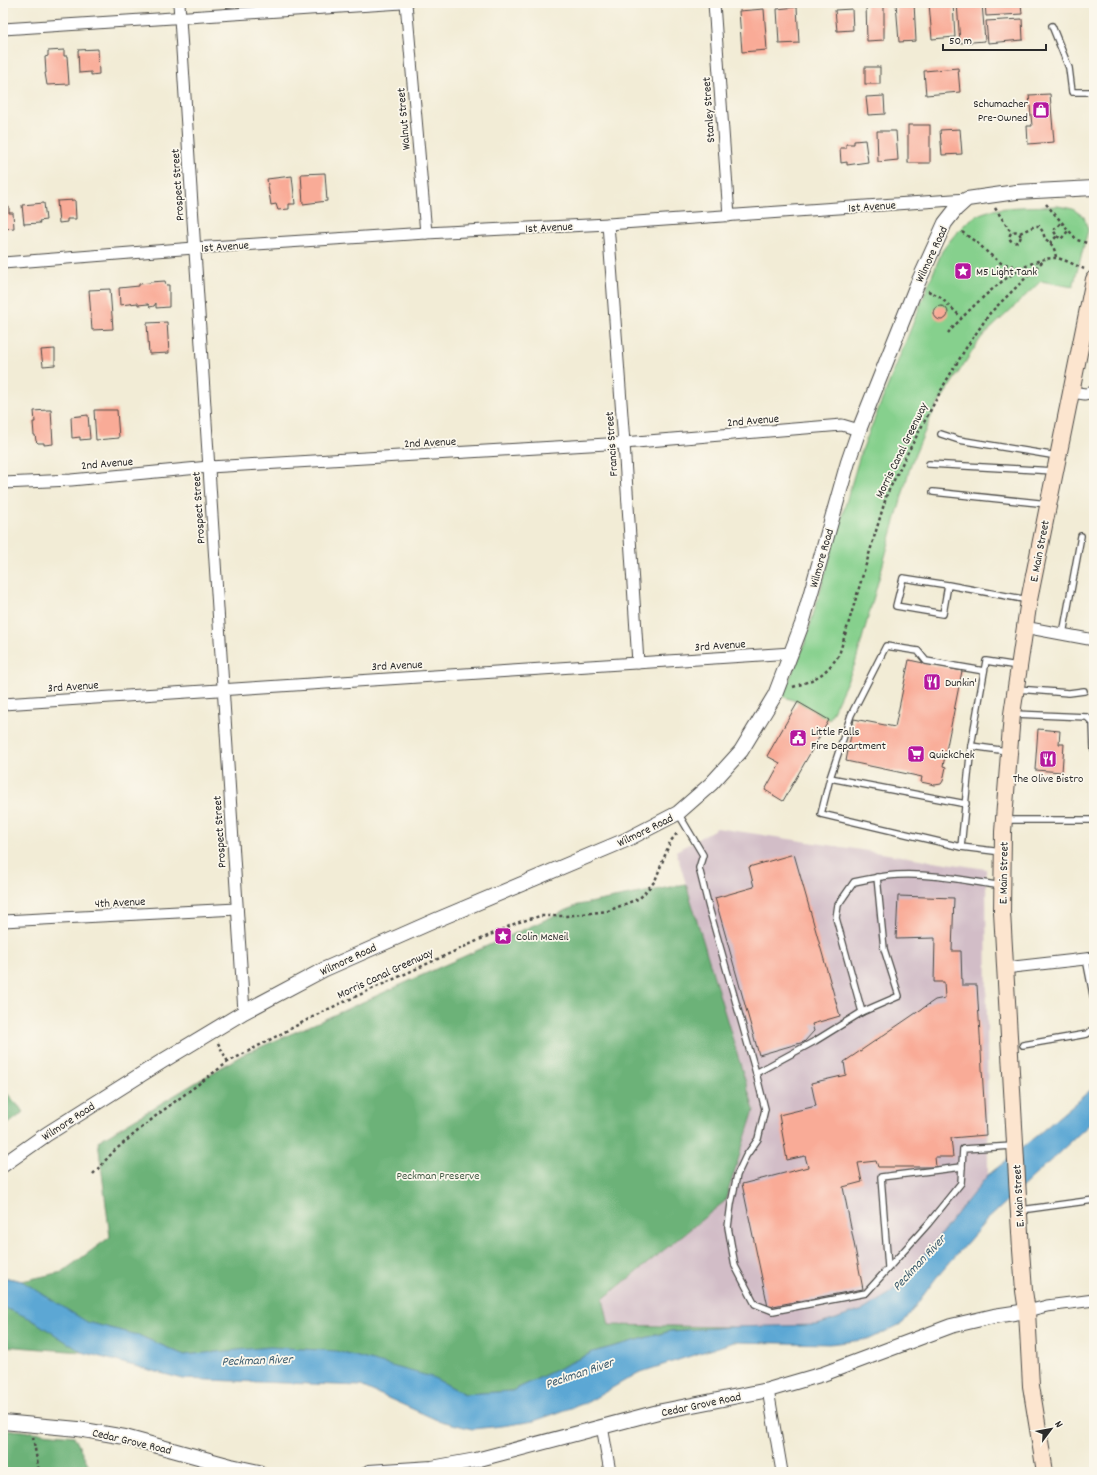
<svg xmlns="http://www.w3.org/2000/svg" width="1097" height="1475" viewBox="0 0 1097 1475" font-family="Dekko,sans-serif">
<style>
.industrial{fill:#d2bdc7}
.green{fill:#86d08d;stroke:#587e5c}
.forest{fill:#6cb278;stroke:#4c6e52}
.water{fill:#5ba7d4;stroke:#436980}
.building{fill:#f9ab97}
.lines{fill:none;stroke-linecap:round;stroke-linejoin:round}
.service-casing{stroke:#494845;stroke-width:8}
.minor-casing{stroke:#494845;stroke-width:13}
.tertiary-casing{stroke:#494845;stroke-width:16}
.secondary-casing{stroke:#494845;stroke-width:18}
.path{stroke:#494845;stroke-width:2.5;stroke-dasharray:3 3;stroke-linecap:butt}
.service{stroke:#fff;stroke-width:5.5}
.minor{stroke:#fff;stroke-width:11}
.tertiary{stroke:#fff;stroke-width:14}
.secondary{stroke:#fce5cf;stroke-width:16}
.labels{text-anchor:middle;stroke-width:3.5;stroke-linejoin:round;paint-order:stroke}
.poi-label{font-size:12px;fill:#2b2b2b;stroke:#fbf7ec;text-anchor:start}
.street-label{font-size:12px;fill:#2b2b2b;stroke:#fbf7ec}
.park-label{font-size:12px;fill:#465d48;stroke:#fbf7ec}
.water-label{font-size:13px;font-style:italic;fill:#3e5d6f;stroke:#fbf7ec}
</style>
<rect width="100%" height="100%" fill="#fbf7ec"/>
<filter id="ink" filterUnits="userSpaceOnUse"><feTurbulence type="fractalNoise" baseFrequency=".025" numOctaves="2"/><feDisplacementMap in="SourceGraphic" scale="8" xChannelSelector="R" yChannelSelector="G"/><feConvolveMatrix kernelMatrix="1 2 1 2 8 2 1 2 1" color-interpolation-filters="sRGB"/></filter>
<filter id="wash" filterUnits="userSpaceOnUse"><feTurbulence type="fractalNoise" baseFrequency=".012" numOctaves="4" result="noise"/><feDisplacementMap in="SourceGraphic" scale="16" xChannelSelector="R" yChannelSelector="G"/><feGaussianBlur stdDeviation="0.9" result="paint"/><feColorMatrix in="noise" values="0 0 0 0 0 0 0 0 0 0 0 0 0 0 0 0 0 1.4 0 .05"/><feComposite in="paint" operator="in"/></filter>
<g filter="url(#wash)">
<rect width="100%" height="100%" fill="#f2ecd6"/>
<path class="industrial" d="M717 828 986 869 988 1175 925 1254 889 1294 863 1310 817 1325 732 1327 609 1325 603 1299 725 1201 754 1110 676 851Z"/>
<path class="green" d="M1058 206 1073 209 1084 217 1088 230 1073 287 1041 281 981 338 933 412 911 464 855 664 829 720 798 702 782 696 804 646 860 455 942 251C952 238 962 224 976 216 994 205 1036 207 1058 206Z"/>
<g class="forest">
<path d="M686 884 754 1110 725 1201 603 1299 609 1325 732 1327 671 1331 593 1352 512 1391 465 1394 442 1382 333 1351 282 1348 184 1355 138 1335 82 1352 3 1346V1277L22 1281 62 1272 110 1237 98 1141 242 1055 316 1023 578 905Z"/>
<path d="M3 1089 24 1112 3 1128Z"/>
<path d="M3 1429 74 1436 92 1472H3Z"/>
</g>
<path class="water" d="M1094 1087V1120L986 1221 936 1278 903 1323 870 1339 830 1344 734 1342 638 1373 588 1402 534 1421 502 1426 472 1429 437 1420 361 1386 183 1379 82 1352 29 1318 3 1307V1277L22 1281 87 1322 138 1335 184 1355 270 1347 336 1351 432 1377 465 1394 512 1391 593 1352 671 1331 732 1327 817 1325 863 1310 889 1294 925 1254 988 1175 1016 1153Z"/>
<g id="blocks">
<g class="building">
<path d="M896 3H914L916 41 899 42Z"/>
<path d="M929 3H953L955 37 932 39Z"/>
<path d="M957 3H982L985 41 960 43Z"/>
<path d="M985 3H1021L1022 14 986 16Z"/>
<path d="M866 4H884V40L867 41Z"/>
<path d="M797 7 799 43 779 44 777 9Z"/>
<path d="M764 9 767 50 742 52 739 11Z"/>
<path d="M852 9 853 30 837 31 835 10Z"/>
<path d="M1022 19 1023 40 988 43 986 21Z"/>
<path d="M98 49 99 74 91 75V72L79 73 78 50Z"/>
<path d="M64 50V56H67L69 84 47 85 45 73H46L45 57 48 56V51Z"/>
<rect x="865" y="67" width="15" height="17"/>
<path d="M958 68 960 92 926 95 924 71Z"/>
<path d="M1050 94 1054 142 1028 144 1027 126H1032L1029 95Z"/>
<path d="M884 96 885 114 868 115 866 97Z"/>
<rect x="908" y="125" width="22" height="38"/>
<path d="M960 129 962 154 942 155 940 130Z"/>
<path d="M877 131H896L898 160 878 162Z"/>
<path d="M865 140 868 162 847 165V162L841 163 840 148H846V144H854V141Z"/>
<path d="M325 173 327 201 303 204 301 174Z"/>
<path d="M292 176 295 204H289V209L278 210 276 204 271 205 267 179Z"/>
<path d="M75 200 76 219H67V222L59 223 57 201Z"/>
<path d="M3 202H4V207H9V213H13L14 228 3 229Z"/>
<path d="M44 203 46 220 39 221 40 223 24 224 22 205Z"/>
<path d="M165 281 166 285H169V307L156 308V303L154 306 150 307 148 304 138 305V303L120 305 119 288 139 286V284L150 283V282Z"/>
<path d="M110 289 113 329 92 330 89 290Z"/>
<circle cx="941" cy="313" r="7"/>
<path d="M167 322 169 353 149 354 147 323Z"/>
<path d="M55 349V365L43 366 41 350Z"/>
<path d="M47 410H51L53 444 44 445V443H38L36 441 35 435H34L33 422H35L34 411Z"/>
<path d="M94 410H117L119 438 96 440Z"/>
<path d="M88 415 90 439 80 440V437L72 438 71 417Z"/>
<path d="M909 660 962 671 943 766 946 767 943 781 941 784 935 785 921 782 922 777 846 761 854 719 895 727Z"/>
<path d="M798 702 829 720 783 801 765 790 780 763 767 756Z"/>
<path d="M1038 729 1060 731 1059 744H1064L1062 772 1035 770Z"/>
<path d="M794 854 840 1016 812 1024 814 1031 804 1042 759 1055 715 898 754 887 749 867Z"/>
<path d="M898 896 954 898 952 951H961L962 985H977L986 1135 951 1138 953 1157H935L936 1167H878L876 1161 858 1163 862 1182 843 1187 863 1289 768 1307 742 1184 808 1167 805 1156 787 1160 779 1115 816 1106 811 1083 846 1075 844 1062 935 1000 945 998 944 982H934L935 938 896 939Z"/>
</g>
</g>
</g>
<g filter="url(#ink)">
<use href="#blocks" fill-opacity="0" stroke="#494845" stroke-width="1"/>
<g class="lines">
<defs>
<g id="service">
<path d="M1052 26 1069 68 1072 92H1094"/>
<path d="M941 434 959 440 1057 456"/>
<path d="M929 464 1054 471"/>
<path d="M933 492 1048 504"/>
<path d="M948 585 943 614 896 606 903 578 948 585 1028 600"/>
<path d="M1063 634 1081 536"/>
<path d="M1017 689 1069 693 1084 691"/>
<path d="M1014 714 1087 717 1093 723 1094 750"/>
<path d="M971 746 986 661 1018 666"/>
<path d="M830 778 966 804"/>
<path d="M678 813 703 855 699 868 709 908 756 1073 815 1041 862 1012 836 918 838 905 854 882C868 879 882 876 897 875 932 873 968 881 1002 886"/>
<path d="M1005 820H1094"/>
<path d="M961 847 821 814 830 778 851 715 886 646 918 651 926 661 984 671"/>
<path d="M1002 852 961 847 971 746 1007 751"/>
<path d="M1086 959 1094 1000"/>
<path d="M862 1012 899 996 884 949 877 877"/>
<path d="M1023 1045 1087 1034 1094 1029"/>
<path d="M756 1073 765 1109 758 1139 746 1156 737 1175 731 1204 728 1227 735 1266 755 1304 773 1311 866 1293 928 1224 961 1183 963 1149 1013 1146"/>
<path d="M1021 1210 1094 1200"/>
<path d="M888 1267 881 1177 962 1167"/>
</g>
<g id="minor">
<path d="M179 3 244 1012"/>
<path d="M406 3 426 233"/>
<path d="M714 3 729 216"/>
<path d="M3 29 402 3"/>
<path d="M608 224 624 443 638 663"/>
<path d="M3 263 194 248 426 233 608 224 967 199"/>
<path d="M1071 392 1085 394 1094 392"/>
<path d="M3 483 71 480 209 467 624 443 842 425 859 430"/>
<path d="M1024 627 1094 640"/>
<path d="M3 704C266 685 529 671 792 653"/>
<path d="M3 921 237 909"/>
<path d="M1005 968 1094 958"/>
<path d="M1027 1311 1047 1306 1094 1300"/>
<path d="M768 1390 782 1472"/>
<path d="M602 1426 610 1472"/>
</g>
<g id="tertiary">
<path d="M3 1165 47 1134 161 1062 244 1012 325 969 434 921 626 840 678 813 711 784 741 751 775 695 802 624 848 462 859 430 916 287 945 223 956 209 967 199 1016 192 1094 188"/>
<path d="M3 1422 78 1429 125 1437 231 1466 259 1472"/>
<path d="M369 1472 432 1468 476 1460 662 1411 768 1390 823 1374 951 1326 994 1316 1027 1311"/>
</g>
<path id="secondary" d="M1045 1472 1031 1386 1027 1311 1024 1291 1021 1250 1002 912 1003 832 1012 714 1029 600 1094 279"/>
</defs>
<use href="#service" class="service-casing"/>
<use href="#minor" class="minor-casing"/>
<use href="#tertiary" class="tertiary-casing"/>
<use href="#secondary" class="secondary-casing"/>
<g class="path">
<path d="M1046 204 1077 240 1094 245"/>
<path d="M995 208 1009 229 1013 232"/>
<circle cx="1015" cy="237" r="5.5"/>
<path d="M962 232 980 245 988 253 1001 263 1022 268"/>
<path d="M1020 233 1035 226H1039L1043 232 1045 239C1053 244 1055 249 1056 258"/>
<path d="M1057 236 1061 239 1068 231"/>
<path d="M1050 243 1057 236 1053 230 1061 223"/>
<path d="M928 291 939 296 961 317"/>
<path d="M948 333C970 308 1020 257 1055 258 1062 258 1077 266 1084 269"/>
<path d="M793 687C816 679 824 676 839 655L887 494 907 454 945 383 966 348 990 313 1045 259"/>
<path d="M218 1043 228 1062"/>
<path d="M93 1174 114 1151 157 1115 228 1062 322 1012 516 923 540 916H566L608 911 640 898 655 881 670 842 678 832"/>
<path d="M33 1437 39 1472"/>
</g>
<use href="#service" class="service"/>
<use href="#minor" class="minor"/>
<use href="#tertiary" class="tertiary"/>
<use href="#secondary" class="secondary"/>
</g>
</g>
<defs>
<symbol id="shop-square" viewBox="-11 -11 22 22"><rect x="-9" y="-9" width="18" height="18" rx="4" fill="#b5179e" stroke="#fbf7ec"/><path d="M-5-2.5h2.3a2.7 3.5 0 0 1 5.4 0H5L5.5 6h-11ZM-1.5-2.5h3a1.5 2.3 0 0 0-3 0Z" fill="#fff"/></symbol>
<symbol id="sight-square" viewBox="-11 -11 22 22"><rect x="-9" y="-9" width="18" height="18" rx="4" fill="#b5179e" stroke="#fbf7ec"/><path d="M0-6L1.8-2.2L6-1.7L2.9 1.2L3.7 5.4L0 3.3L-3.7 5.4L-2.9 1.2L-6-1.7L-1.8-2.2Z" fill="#fff"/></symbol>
<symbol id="restaurant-square" viewBox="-11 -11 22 22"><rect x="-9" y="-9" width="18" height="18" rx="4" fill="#b5179e" stroke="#fbf7ec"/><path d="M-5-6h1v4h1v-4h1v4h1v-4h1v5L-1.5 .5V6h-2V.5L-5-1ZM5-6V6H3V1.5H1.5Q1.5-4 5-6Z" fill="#fff"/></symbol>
<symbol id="civic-square" viewBox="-11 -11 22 22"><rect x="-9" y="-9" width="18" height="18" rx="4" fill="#b5179e" stroke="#fbf7ec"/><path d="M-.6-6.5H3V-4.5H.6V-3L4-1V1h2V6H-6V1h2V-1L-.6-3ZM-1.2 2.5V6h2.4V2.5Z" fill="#fff"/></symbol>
<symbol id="supermarket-square" viewBox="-11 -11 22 22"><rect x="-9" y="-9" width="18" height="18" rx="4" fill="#b5179e" stroke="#fbf7ec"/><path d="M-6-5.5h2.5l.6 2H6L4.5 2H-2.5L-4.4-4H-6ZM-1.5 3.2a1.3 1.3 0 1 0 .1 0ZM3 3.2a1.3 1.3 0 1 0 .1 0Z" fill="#fff"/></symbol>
</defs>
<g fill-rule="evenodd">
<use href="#shop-square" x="1031" y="100" width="20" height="20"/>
<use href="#sight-square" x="953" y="261" width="20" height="20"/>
<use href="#restaurant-square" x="922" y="672" width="20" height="20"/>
<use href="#civic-square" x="788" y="728" width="20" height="20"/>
<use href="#supermarket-square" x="906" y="744" width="20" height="20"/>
<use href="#restaurant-square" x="1038" y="749" width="20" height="20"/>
<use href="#sight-square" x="493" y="926" width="20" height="20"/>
</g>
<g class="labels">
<g class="poi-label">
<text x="1028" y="107" text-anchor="end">Schumacher<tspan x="1028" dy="14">Pre-Owned</tspan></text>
<text x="976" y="275">M5 Light Tank</text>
<text x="945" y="686">Dunkin'</text>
<text x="811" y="735">Little Falls<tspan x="811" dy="14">Fire Department</tspan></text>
<text x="929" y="758">QuickChek</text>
<text x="1048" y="782" text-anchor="middle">The Olive Bistro</text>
<text x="516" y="940">Colin McNeil</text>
</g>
<g class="street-label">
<text transform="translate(708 110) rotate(-94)" y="4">Stanley Street</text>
<text transform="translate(403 119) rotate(-95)" y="4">Walnut Street</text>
<text transform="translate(177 185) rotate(-94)" y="4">Prospect Street</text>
<text transform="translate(872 206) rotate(-4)" y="4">1st Avenue</text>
<text transform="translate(549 227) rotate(-3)" y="4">1st Avenue</text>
<text transform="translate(225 246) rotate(-4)" y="4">1st Avenue</text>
<text transform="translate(931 254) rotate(-65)" y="4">Wilmore Road</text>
<text transform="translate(753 420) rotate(-5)" y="4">2nd Avenue</text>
<text transform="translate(430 442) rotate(-3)" y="4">2nd Avenue</text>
<text transform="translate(611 444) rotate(-94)" y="4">Francis Street</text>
<text transform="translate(901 450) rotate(-64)" y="4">Morris Canal Greenway</text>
<text transform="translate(107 463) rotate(-5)" y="4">2nd Avenue</text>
<text transform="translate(198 508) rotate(-94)" y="4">Prospect Street</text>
<text transform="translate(1039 551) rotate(-79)" y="4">E. Main Street</text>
<text transform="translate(821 558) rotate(-74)" y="4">Wilmore Road</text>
<text transform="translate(720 645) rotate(-4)" y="4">3rd Avenue</text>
<text transform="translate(397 665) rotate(-3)" y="4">3rd Avenue</text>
<text transform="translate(73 686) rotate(-4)" y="4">3rd Avenue</text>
<text transform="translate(645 830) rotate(-26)" y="4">Wilmore Road</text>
<text transform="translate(219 832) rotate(-94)" y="4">Prospect Street</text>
<text transform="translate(1003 873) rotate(-89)" y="4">E. Main Street</text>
<text transform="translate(120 902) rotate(-3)" y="4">4th Avenue</text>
<text transform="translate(348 959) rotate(-25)" y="4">Wilmore Road</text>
<text transform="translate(385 973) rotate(-25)" y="4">Morris Canal Greenway</text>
<text transform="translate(68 1121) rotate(-33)" y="4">Wilmore Road</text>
<text transform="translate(1018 1196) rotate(-93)" y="4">E. Main Street</text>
<text transform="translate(701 1404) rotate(-12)" y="4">Cedar Grove Road</text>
<text transform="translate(132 1441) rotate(13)" y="4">Cedar Grove Road</text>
</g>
<g class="park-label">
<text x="438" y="1179">Peckman Preserve</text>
</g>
<g class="water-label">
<text transform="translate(918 1262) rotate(-47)" y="5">Peckman River</text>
<text transform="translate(257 1359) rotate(-2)" y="5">Peckman River</text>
<text transform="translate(579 1372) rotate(-19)" y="5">Peckman River</text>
</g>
</g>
<rect width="1097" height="1475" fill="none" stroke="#fbf7ec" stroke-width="16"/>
<g transform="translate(1051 1429) rotate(58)" stroke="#fbf7ec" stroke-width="3" paint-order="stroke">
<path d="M0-3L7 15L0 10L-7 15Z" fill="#2b2b2b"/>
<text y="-6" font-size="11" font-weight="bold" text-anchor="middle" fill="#2b2b2b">N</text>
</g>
<path d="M943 44v6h103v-6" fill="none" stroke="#2b2b2b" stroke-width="2"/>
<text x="949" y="44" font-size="12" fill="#2b2b2b" stroke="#fbf7ec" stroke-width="3" paint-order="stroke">50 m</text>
</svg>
